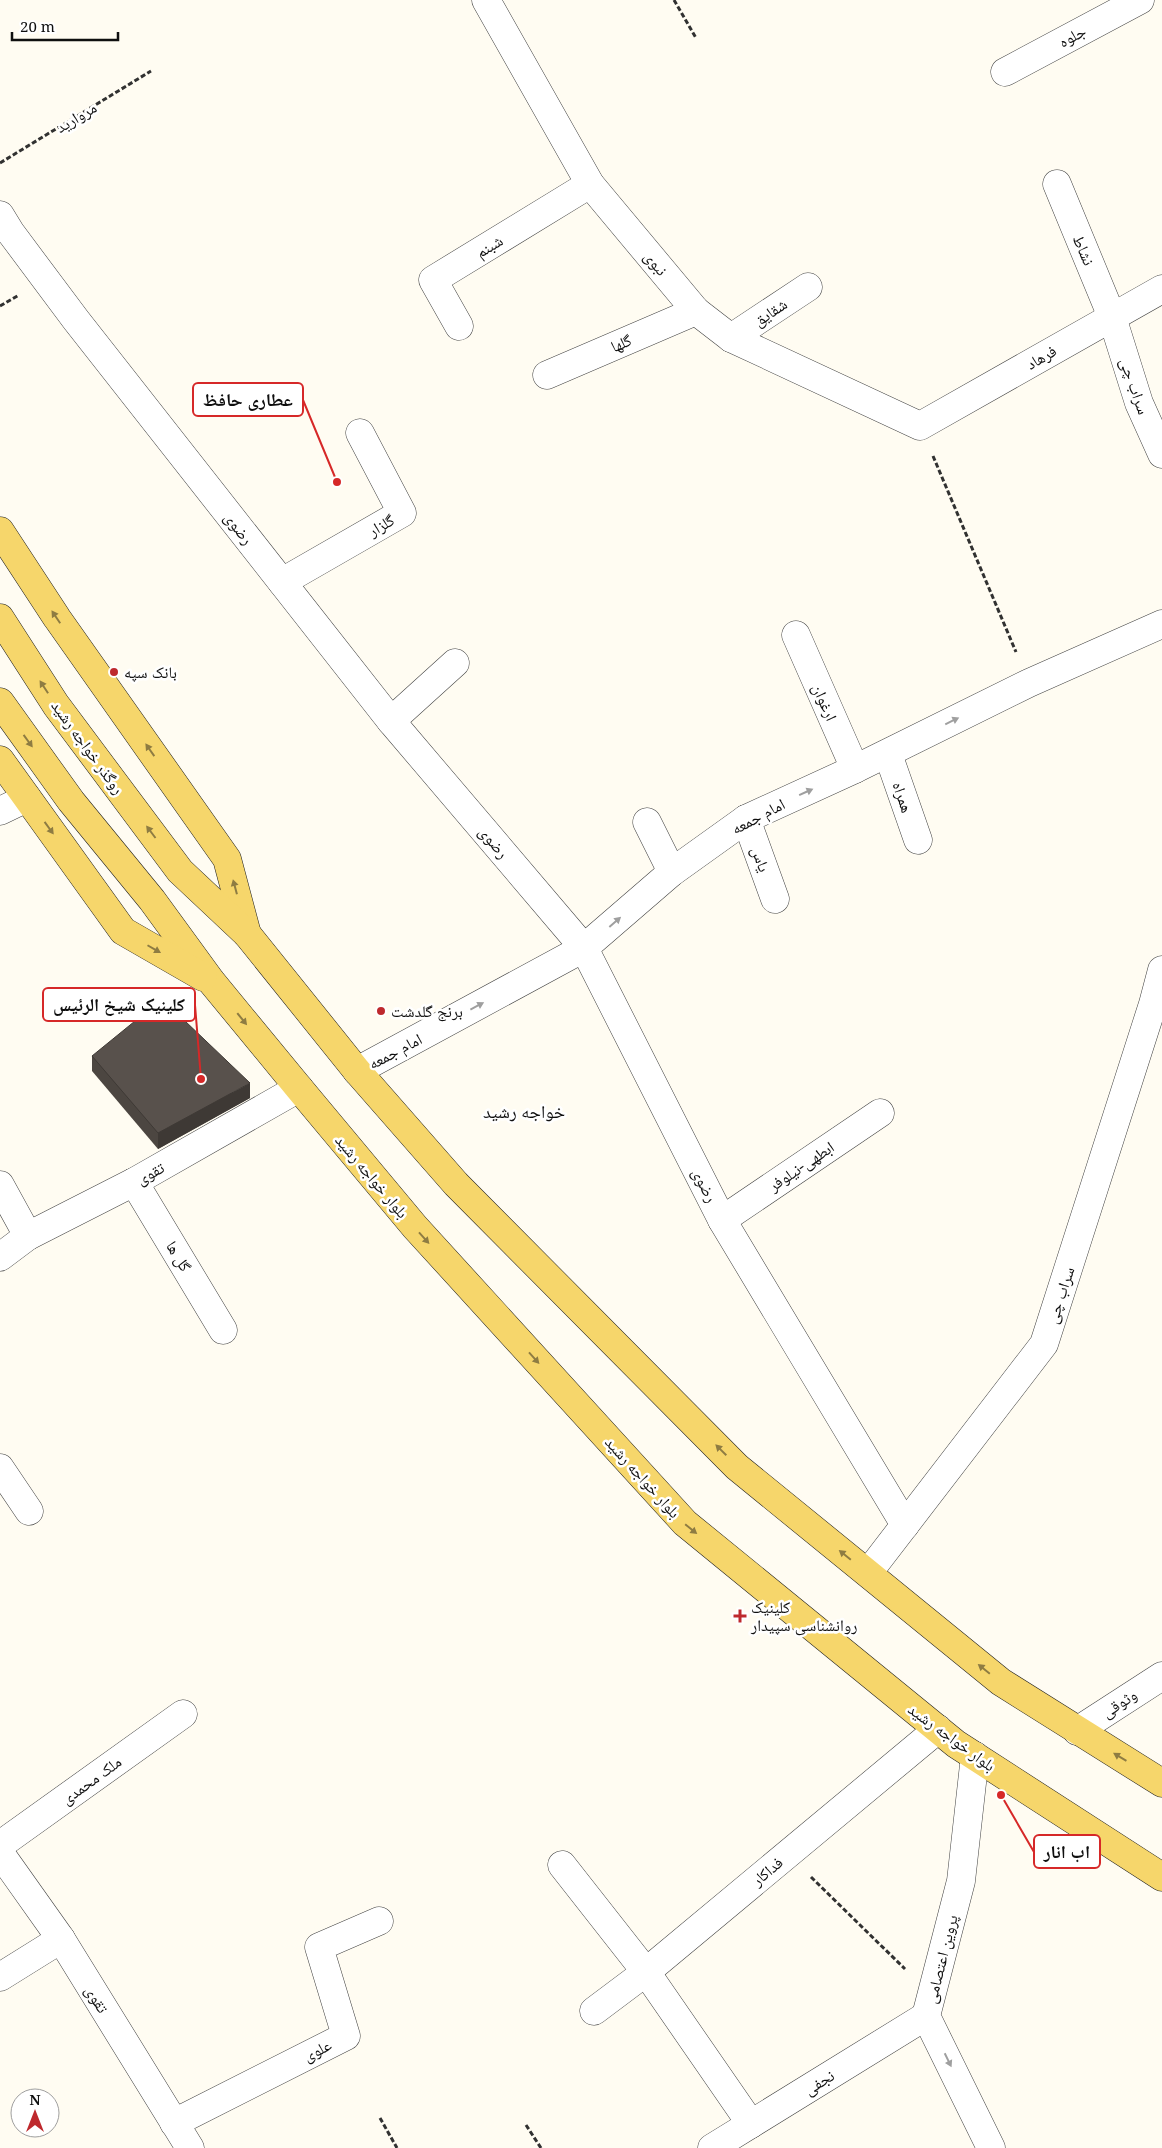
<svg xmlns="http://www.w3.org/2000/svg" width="1162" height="2148" viewBox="0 0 1162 2148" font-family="'Noto Serif','Noto Naskh Arabic',serif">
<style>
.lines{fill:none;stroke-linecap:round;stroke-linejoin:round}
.minor-casing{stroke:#424242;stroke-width:29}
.tertiary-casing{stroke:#424242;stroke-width:29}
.primary-casing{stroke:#202020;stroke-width:29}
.path{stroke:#313131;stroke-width:3;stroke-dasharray:5 2.5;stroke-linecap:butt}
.minor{stroke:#fff;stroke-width:28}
.tertiary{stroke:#fff;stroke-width:28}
.primary{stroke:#f6d66b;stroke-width:28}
.wall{fill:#4c4641}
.shaded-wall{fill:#3e3935}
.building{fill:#58514c;stroke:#3e3935}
.oneway{fill:#8e7c42}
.oneway2{fill:#9f9f9f}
.poi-dot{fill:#be292d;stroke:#fff;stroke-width:2}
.labels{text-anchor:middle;stroke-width:5;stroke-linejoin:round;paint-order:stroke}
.street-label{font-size:16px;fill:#0f0f0f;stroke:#fff}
.poi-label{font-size:16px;fill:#0f0f0f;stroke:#fff;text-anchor:start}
.neighbourhood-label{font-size:18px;fill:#0f0f0f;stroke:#fff}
.leader{fill:none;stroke:#d62828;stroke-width:2}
.callout-dot{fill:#d62828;stroke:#fff;stroke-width:2}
.callout{fill:#fff;stroke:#d62828;stroke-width:2}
.callout-label{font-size:18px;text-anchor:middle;font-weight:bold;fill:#0f0f0f}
</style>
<rect width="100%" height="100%" fill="#fffcf2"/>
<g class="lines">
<defs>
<g id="minor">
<path d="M1005 72 1140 0"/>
<path d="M1057 184 1112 317 1139 403 1162 454"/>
<path d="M0 215 11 233 76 320 391 721 584 948 722 1220 905 1525"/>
<path d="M459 326 433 280 590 184"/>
<path d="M731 338 808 287"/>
<path d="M547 375 696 311"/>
<path d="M282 582 402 513 360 433"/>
<path d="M796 635 855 769"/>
<path d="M391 721 455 663"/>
<path d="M888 754 918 840"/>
<path d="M0 811 27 798"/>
<path d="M746 819 775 899"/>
<path d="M647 822 672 872"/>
<path d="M357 1071 584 948 672 872 746 819 855 769 1029 683 1162 624"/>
<path d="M134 1182 223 1330"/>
<path d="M0 1185 28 1236"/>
<path d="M722 1220 880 1113"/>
<path d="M0 1257 28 1236 134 1182 299 1088"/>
<path d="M0 1468 29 1511"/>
<path d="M868 1573 1044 1344 1153 1004 1162 970"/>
<path d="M1077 1731 1162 1676"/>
<path d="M975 1756 961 1881 926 2016 991 2148"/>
<path d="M0 1845 183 1714"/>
<path d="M0 1853 61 1939 190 2148"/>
<path d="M562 1865 646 1972 751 2124"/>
<path d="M0 1977 61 1939"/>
<path d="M594 2011 646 1972 938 1729"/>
<path d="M174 2123 346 2036 319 1947 379 1921"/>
<path d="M712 2148 926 2016"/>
</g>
<path id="tertiary" d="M486 0 590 184 696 311 731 338 920 426 1162 289"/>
<g id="primary">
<path d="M0 531 57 618 227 859 247 934"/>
<path d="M0 618 56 705 180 871 247 934 357 1071 456 1184 737 1467 1001 1682 1162 1783"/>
<path d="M0 702 71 801 152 900 211 981 299 1088 415 1227 685 1523 956 1744 1162 1877"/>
<path d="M0 760 123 931 203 977"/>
</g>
</defs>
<use href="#minor" class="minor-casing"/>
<use href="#tertiary" class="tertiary-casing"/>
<use href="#primary" class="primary-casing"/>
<g class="path">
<path d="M674 0 696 38"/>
<path d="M0 163 151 71"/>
<path d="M0 306 19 295"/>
<path d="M933 456 1016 652"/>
<path d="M811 1877 905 1969"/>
<path d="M380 2118 397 2148"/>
<path d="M526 2125 541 2148"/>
</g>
<use href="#minor" class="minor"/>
<use href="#tertiary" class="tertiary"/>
<use href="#primary" class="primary"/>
</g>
<path class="wall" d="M92 1056 250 1098 158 1149 92 1071Z"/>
<path class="shaded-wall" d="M250 1083V1098L158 1149V1133Z"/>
<path class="building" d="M162 999 250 1083 158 1133 92 1056Z"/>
<defs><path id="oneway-solid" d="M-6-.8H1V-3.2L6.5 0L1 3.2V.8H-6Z" transform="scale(1.25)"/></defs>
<g class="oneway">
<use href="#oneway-solid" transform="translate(56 617) rotate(-124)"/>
<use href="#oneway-solid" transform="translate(44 687) rotate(-123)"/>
<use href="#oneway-solid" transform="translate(28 741) rotate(54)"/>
<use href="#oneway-solid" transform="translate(150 750) rotate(-125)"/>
<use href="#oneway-solid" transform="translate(49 828) rotate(54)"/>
<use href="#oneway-solid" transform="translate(151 832) rotate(-127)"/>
<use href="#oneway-solid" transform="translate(235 887) rotate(-105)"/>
<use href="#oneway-solid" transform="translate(154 949) rotate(30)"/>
<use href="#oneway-solid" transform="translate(242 1019) rotate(51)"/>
<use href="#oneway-solid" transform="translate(424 1238) rotate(48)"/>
<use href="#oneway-solid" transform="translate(534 1358) rotate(48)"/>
<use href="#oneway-solid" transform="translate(721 1450) rotate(-135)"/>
<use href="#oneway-solid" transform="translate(691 1529) rotate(39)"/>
<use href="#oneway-solid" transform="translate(845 1555) rotate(-141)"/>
<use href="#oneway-solid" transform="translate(984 1669) rotate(-141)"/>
<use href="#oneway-solid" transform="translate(1120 1757) rotate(-149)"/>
</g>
<g class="oneway2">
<use href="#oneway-solid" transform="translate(952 721) rotate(-26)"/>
<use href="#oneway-solid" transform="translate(806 792) rotate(-24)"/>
<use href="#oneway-solid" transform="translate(615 922) rotate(-41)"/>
<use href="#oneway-solid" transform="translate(477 1006) rotate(-28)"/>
<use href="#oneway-solid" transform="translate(948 2060) rotate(64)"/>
</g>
<g class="poi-dot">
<circle cx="114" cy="672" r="5"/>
<circle cx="381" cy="1011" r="5"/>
<path d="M737.5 1608.5h5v5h5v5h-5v5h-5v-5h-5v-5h5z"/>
</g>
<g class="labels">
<g class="street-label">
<text transform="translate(1072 36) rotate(-28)" y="6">جلوه</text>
<text transform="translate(76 117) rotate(-31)" y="6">مروارید</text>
<text transform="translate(489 246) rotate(-32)" y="6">شبنم</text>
<text transform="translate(1084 250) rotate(67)" y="6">نشاط</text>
<text transform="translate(656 263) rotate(50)" y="6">نبوی</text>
<text transform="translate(770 312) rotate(-34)" y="6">شقایق</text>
<text transform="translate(621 343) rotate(-23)" y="6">گلها</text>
<text transform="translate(1041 357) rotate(-30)" y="6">فرهاد</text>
<text transform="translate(1135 386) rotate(71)" y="6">سراب چی</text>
<text transform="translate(381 525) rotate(-30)" y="6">گلزار</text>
<text transform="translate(239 528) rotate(52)" y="6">رضوی</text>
<text transform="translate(825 702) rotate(66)" y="6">ارغوان</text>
<text transform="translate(88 747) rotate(54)" y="6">روگذر خواجه رشید</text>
<text transform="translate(903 797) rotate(71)" y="6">همراه</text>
<text transform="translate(758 816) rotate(-28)" y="6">امام جمعه</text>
<text transform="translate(494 842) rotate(50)" y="6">رضوی</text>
<text transform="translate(761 859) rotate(70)" y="6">یاس</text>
<text transform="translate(395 1051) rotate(-28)" y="6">امام جمعه</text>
<text transform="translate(801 1166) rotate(-34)" y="6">ابطهی-نیلوفر</text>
<text transform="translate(150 1173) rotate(-29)" y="6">تقوی</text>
<text transform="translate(372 1176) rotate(50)" y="6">بلوار خواجه رشید</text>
<text transform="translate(705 1185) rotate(63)" y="6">رضوی</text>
<text transform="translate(179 1256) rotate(59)" y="6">گل ها</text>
<text transform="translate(1060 1295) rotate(-72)" y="6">سراب چی</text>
<text transform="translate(643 1477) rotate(48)" y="6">بلوار خواجه رشید</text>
<text transform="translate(1119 1703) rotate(-33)" y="6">وثوقی</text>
<text transform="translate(952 1737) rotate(36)" y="6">بلوار خواجه رشید</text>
<text transform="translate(91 1780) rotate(-36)" y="6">ملک محمدی</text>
<text transform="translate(767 1871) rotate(-40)" y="6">فداکار</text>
<text transform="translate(941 1959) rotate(-76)" y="6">پروین اعتصامی</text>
<text transform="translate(97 1999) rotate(58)" y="6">تقوی</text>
<text transform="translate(317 2050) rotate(-27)" y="6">علوی</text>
<text transform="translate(819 2082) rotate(-32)" y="6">نجفی</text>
</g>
<g class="poi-label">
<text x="124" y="678">بانک سپه</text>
<text x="391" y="1017">برنج گلدشت</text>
<text x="751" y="1613">کلینیک<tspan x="751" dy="18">روانشناسی سپیدار</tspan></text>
</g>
<g class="neighbourhood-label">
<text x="524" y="1118">خواجه رشید</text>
</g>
</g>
<path class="leader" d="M337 482L303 400M201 1079L195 1005M1001 1795L1034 1852"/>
<g class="callout-dot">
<circle cx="337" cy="482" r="5"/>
<circle cx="201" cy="1079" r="5"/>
<circle cx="1001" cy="1795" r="5"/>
</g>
<g class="callout">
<rect x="193" y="383" width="110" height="33" rx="5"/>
<rect x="43" y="988" width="152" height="33" rx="5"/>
<rect x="1034" y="1835" width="66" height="33" rx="5"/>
</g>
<g class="callout-label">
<text x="248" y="406">عطاری حافظ</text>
<text x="119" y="1011">کلینیک شیخ الرئیس</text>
<text x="1067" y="1858">اب انار</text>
</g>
<g transform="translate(35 2113)"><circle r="24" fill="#ffffff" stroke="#9f9f9f"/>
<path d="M0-4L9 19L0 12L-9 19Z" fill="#be292d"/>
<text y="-8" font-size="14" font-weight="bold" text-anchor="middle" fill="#0f0f0f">N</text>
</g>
<path d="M12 32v8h106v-8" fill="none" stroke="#0f0f0f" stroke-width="2.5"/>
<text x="20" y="32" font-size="15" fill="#0f0f0f" stroke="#ffffff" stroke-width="4" paint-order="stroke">20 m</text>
</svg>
